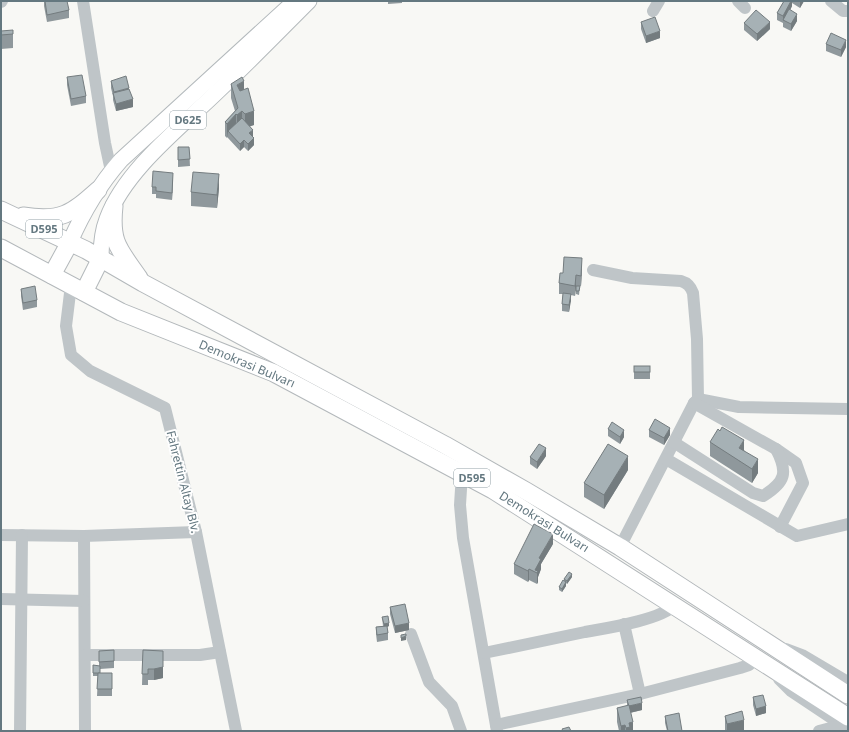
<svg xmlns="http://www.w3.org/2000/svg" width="849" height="732" viewBox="0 0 849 732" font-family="'Noto Sans',sans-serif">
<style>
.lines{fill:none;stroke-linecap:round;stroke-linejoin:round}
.major-casing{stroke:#b3b9bc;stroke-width:17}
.highway-casing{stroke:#b3b8bb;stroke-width:19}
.minor{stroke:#bfc5c8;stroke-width:12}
.major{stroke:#fff;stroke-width:15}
.highway{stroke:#fff;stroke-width:17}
.wall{fill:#8f989c}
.shaded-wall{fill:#747c7f}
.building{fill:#a6b1b5;stroke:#747c7f}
.labels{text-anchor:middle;stroke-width:4;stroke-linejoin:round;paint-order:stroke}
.shield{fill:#fff;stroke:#92a0a6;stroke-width:1}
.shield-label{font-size:11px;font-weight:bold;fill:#647880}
.street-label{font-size:12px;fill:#647880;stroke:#fff}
</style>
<rect width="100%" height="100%" fill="#f8f8f5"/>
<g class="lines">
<defs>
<g id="major">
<path d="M70 242C83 212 100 184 121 160L295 1"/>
<path d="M101 258C101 245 102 232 107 219 125 170 181 127 218 91 249 62 279 31 309 1"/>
</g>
<g id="highway">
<path d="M114 206C110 243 119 249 139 278"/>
<path d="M1 210 86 250 143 283 445 445 526 491 620 547 848 695"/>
<path d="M23 216C61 222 71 214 98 190"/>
<path d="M1 248 121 312 274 373 493 490 848 717"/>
<path d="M52 275 70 242"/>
<path d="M84 292 101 258"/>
</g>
</defs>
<use href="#major" class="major-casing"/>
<use href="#highway" class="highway-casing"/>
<g class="minor">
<path d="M83 1 105 143 111 171"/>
<path d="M738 1 745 8"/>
<path d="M831 1 843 11H848"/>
<path d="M1 2 2 1"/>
<path d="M653 11 659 1"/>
<path d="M593 270 632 278 681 281C688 283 691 287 693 293L697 339 698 399 694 403 620 547"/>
<path d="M71 285 66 326 71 355 90 371 165 408 196 532 236 731"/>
<path d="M698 399 739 407 848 409"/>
<path d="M694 403 776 449 796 463 803 483 780 527"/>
<path d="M675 443 753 493 763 496C786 482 788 472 776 449"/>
<path d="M666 459 797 536 848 524"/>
<path d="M462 473 460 505 463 538 497 731"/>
<path d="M1 535 84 536 196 532"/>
<path d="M84 536 85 731"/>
<path d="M1 599 84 601"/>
<path d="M624 624 640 694"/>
<path d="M411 634 429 682 452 706 461 731"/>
<path d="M786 649 802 655 848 682"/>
<path d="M484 653C518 646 552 639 585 632 607 628 660 620 675 605"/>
<path d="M85 655H200L220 652"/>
<path d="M779 679 791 691 848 729"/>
<path d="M496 725 640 694 740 668 749 665 756 657"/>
<path d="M20 731 22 535"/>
<path d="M819 731 842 725"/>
</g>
<use href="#major" class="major"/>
<use href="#highway" class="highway"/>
</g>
<g class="wall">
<path d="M44 1 69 10V18L47 22 44 6Z"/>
<path d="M388 1H402V3L388 4Z"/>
<path d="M784 1H804L800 8 792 3V6L790 10 797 21 791 31 783 27V23L777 20V13Z"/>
<path d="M641 22 660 38 646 43 641 29Z"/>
<path d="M744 23 770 29 757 41 744 30Z"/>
<path d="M1 31 13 34V48L1 49Z"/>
<path d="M826 44 846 47 841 57 826 51Z"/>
<path d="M67 77 86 96V103L71 106 67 85Z"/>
<path d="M111 81 133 107 116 111 113 100V96L111 88Z"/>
<path d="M231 84 244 89 254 125 250 126 253 137 254 145 248 151 244 147 240 151 228 138V137L227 138 225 136V122L235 111 231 98Z"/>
<path d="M178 147H189L190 166 178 167Z"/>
<path d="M173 180 172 200 156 198V194H152V187Z"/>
<path d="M219 188 217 208 191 206V192Z"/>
<path d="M582 269 581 286H576L575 296 571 295 569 312 562 311V304L563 294H559V283L563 273Z"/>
<path d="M576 286H580L579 295 576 294Z"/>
<path d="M21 289 37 300V307L23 310 21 296Z"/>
<rect x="634" y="366" width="16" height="13"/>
<path d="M608 429 624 437 620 444 608 436Z"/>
<path d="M649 430 670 435 664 445 649 437Z"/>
<path d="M710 442 744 450 758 473 752 483 710 456Z"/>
<path d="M546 456 537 469 530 464V457Z"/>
<path d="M628 470 604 509 584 497V483Z"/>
<path d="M553 544 541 564V569L538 577V582L537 584 529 580 528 582 514 574V564Z"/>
<path d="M572 577 567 584 566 583V586L562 592 559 590V587L564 581V579Z"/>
<path d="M390 607 409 630 395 633 390 614Z"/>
<path d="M382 617 389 626 387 627 388 633V640L377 642 376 634V627L383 626Z"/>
<path d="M114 650V668L100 669V673H112V696H97L98 676H93V665L99 666V651Z"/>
<path d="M143 650 163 661V678L154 680H148V685H142Z"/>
<path d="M753 697 766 713 756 716 753 705Z"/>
<path d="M627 700 642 710 630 713 633 731H619L617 722V708L627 706Z"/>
<path d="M665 716 682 731H667L665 723Z"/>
<path d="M725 716 744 731H725Z"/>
</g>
<g class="shaded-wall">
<path d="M791 1H792V6L785 21 783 20V16Z"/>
<path d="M800 1H804L800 8Z"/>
<path d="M797 14V21L791 31V24Z"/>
<path d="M770 22V29L757 41V34Z"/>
<path d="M660 31V38L646 43V36Z"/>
<path d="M846 40V47L841 57V50Z"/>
<path d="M244 81V95L237 99V85Z"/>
<path d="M129 88V95L114 96V92Z"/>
<path d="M133 99V107L116 111V104Z"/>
<path d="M242 111V125L237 129V115Z"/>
<path d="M254 111V125L245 128V114Z"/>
<path d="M236 114V128L228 131 227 138V124Z"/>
<path d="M253 130V137L249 140V133Z"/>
<path d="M254 138V145L248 151V144Z"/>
<path d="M244 140V147L240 151V144Z"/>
<path d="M173 173V180L172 200V193Z"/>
<path d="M219 174V188L217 208V195Z"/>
<path d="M582 258V269L581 286V276Z"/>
<path d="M576 275V286L575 296V286Z"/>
<path d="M571 294V301L569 312V305Z"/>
<path d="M670 428V435L664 445V438Z"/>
<path d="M624 430V437L620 444V437Z"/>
<path d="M744 440V454L739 462V448Z"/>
<path d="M546 448V456L537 469V462Z"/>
<path d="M628 456V470L604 509V495Z"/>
<path d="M758 459V473L752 483V469Z"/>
<path d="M553 534V544L541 564V569L538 577V582L537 584V573L535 570 539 558Z"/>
<path d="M529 569V580L528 582V571Z"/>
<path d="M572 574V577L567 584V581Z"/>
<path d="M566 582V586L562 592V589Z"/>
<path d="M389 623V626L384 628V624Z"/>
<path d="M409 623V630L395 633V626Z"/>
<path d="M406 636V640L401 641V638Z"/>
<path d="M163 651V678L154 680V669Z"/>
<path d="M642 703V710L629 713V706Z"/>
<path d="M766 706V713L756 716V709Z"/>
<path d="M744 720V731H727V724Z"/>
<path d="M633 722V731H626V728L629 723Z"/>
<path d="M625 725V731H621V726Z"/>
</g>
<g class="building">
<path d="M45 1H67L69 10 47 15Z"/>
<path d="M784 1H791L783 16 777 13Z"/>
<path d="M789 9 797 14 791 24 783 20Z"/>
<path d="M756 10 770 22 757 34 744 23Z"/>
<path d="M655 17 660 31 646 36 641 22Z"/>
<path d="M13 30V34L1 35V31Z"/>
<path d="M831 33 846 40 841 50 826 44Z"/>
<path d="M82 75 86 96 71 99 67 77Z"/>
<path d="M126 76 129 88 114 92 111 81Z"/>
<path d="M242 77 244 81 237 85 240 91 248 88 254 111 245 114 242 111 237 115 236 114 227 124 225 122 238 108 231 84Z"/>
<path d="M129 89 133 99 116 104 113 93Z"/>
<path d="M242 118 253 130 249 133 254 138 248 144 244 140 240 144 228 131Z"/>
<path d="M178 147H189L190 159 178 160Z"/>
<path d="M153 171 173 173 172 193 156 191V187H152Z"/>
<path d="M193 172 219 174 217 195 191 192Z"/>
<path d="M564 257 582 258 581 276 576 275 575 286 559 283 560 273H563Z"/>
<path d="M35 286 37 300 23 303 21 289Z"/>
<path d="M576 286H580L579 291H576Z"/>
<path d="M563 293 571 294 569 305 562 304Z"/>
<rect x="634" y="366" width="16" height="6"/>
<path d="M655 419 670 428 664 438 649 430Z"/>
<path d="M612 422 624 430 620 437 608 429Z"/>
<path d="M722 427 744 440 739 448 758 459 752 469 710 442 718 429 720 431Z"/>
<path d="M539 444 546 448 537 462 530 457Z"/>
<path d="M608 444 628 456 604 495 584 483Z"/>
<path d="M534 524 553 534 539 558 541 559 535 570 538 571 537 573 529 569 528 571 514 564Z"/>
<path d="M569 572 572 574 567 581 564 579Z"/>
<path d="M563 580 566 582 562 589 559 587Z"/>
<path d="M405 604 409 623 395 626 390 607Z"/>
<path d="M388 616 389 623 384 624 382 617Z"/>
<path d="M387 626 388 633 377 635 376 627Z"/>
<path d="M406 634V636L401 638V635Z"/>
<path d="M114 650V661L99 662V651Z"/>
<path d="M143 650 163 651V667L154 669H148V674H142Z"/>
<path d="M93 665 100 666V673H93Z"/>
<path d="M98 673H112V689H97Z"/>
<path d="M763 695 766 706 756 709 753 697Z"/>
<path d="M641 697 642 703 629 706 627 700Z"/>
<path d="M629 705 633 722 629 723 630 727 626 728 625 725 621 726 617 708Z"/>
<path d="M742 711 744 720 727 724 725 716Z"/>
<path d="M679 713 682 731H668L665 716Z"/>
<path d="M569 727 571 731H563L562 729Z"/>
</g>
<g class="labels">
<g class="shield">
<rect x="170" y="111" width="36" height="18" rx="3"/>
<rect x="26" y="220" width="36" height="18" rx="3"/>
<rect x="454" y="469" width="36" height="18" rx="3"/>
</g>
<g class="shield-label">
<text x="188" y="124">D625</text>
<text x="44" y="233">D595</text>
<text x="472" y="482">D595</text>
</g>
<g class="street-label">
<text transform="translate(247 364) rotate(23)" y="4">Demokrasi Bulvarı</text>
<text transform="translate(183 482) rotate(76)" y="4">Fahrettin Altay Blv.</text>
<text transform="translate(544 522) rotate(32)" y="4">Demokrasi Bulvarı</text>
</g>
</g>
<rect width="849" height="732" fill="none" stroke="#647880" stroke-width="4"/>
</svg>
